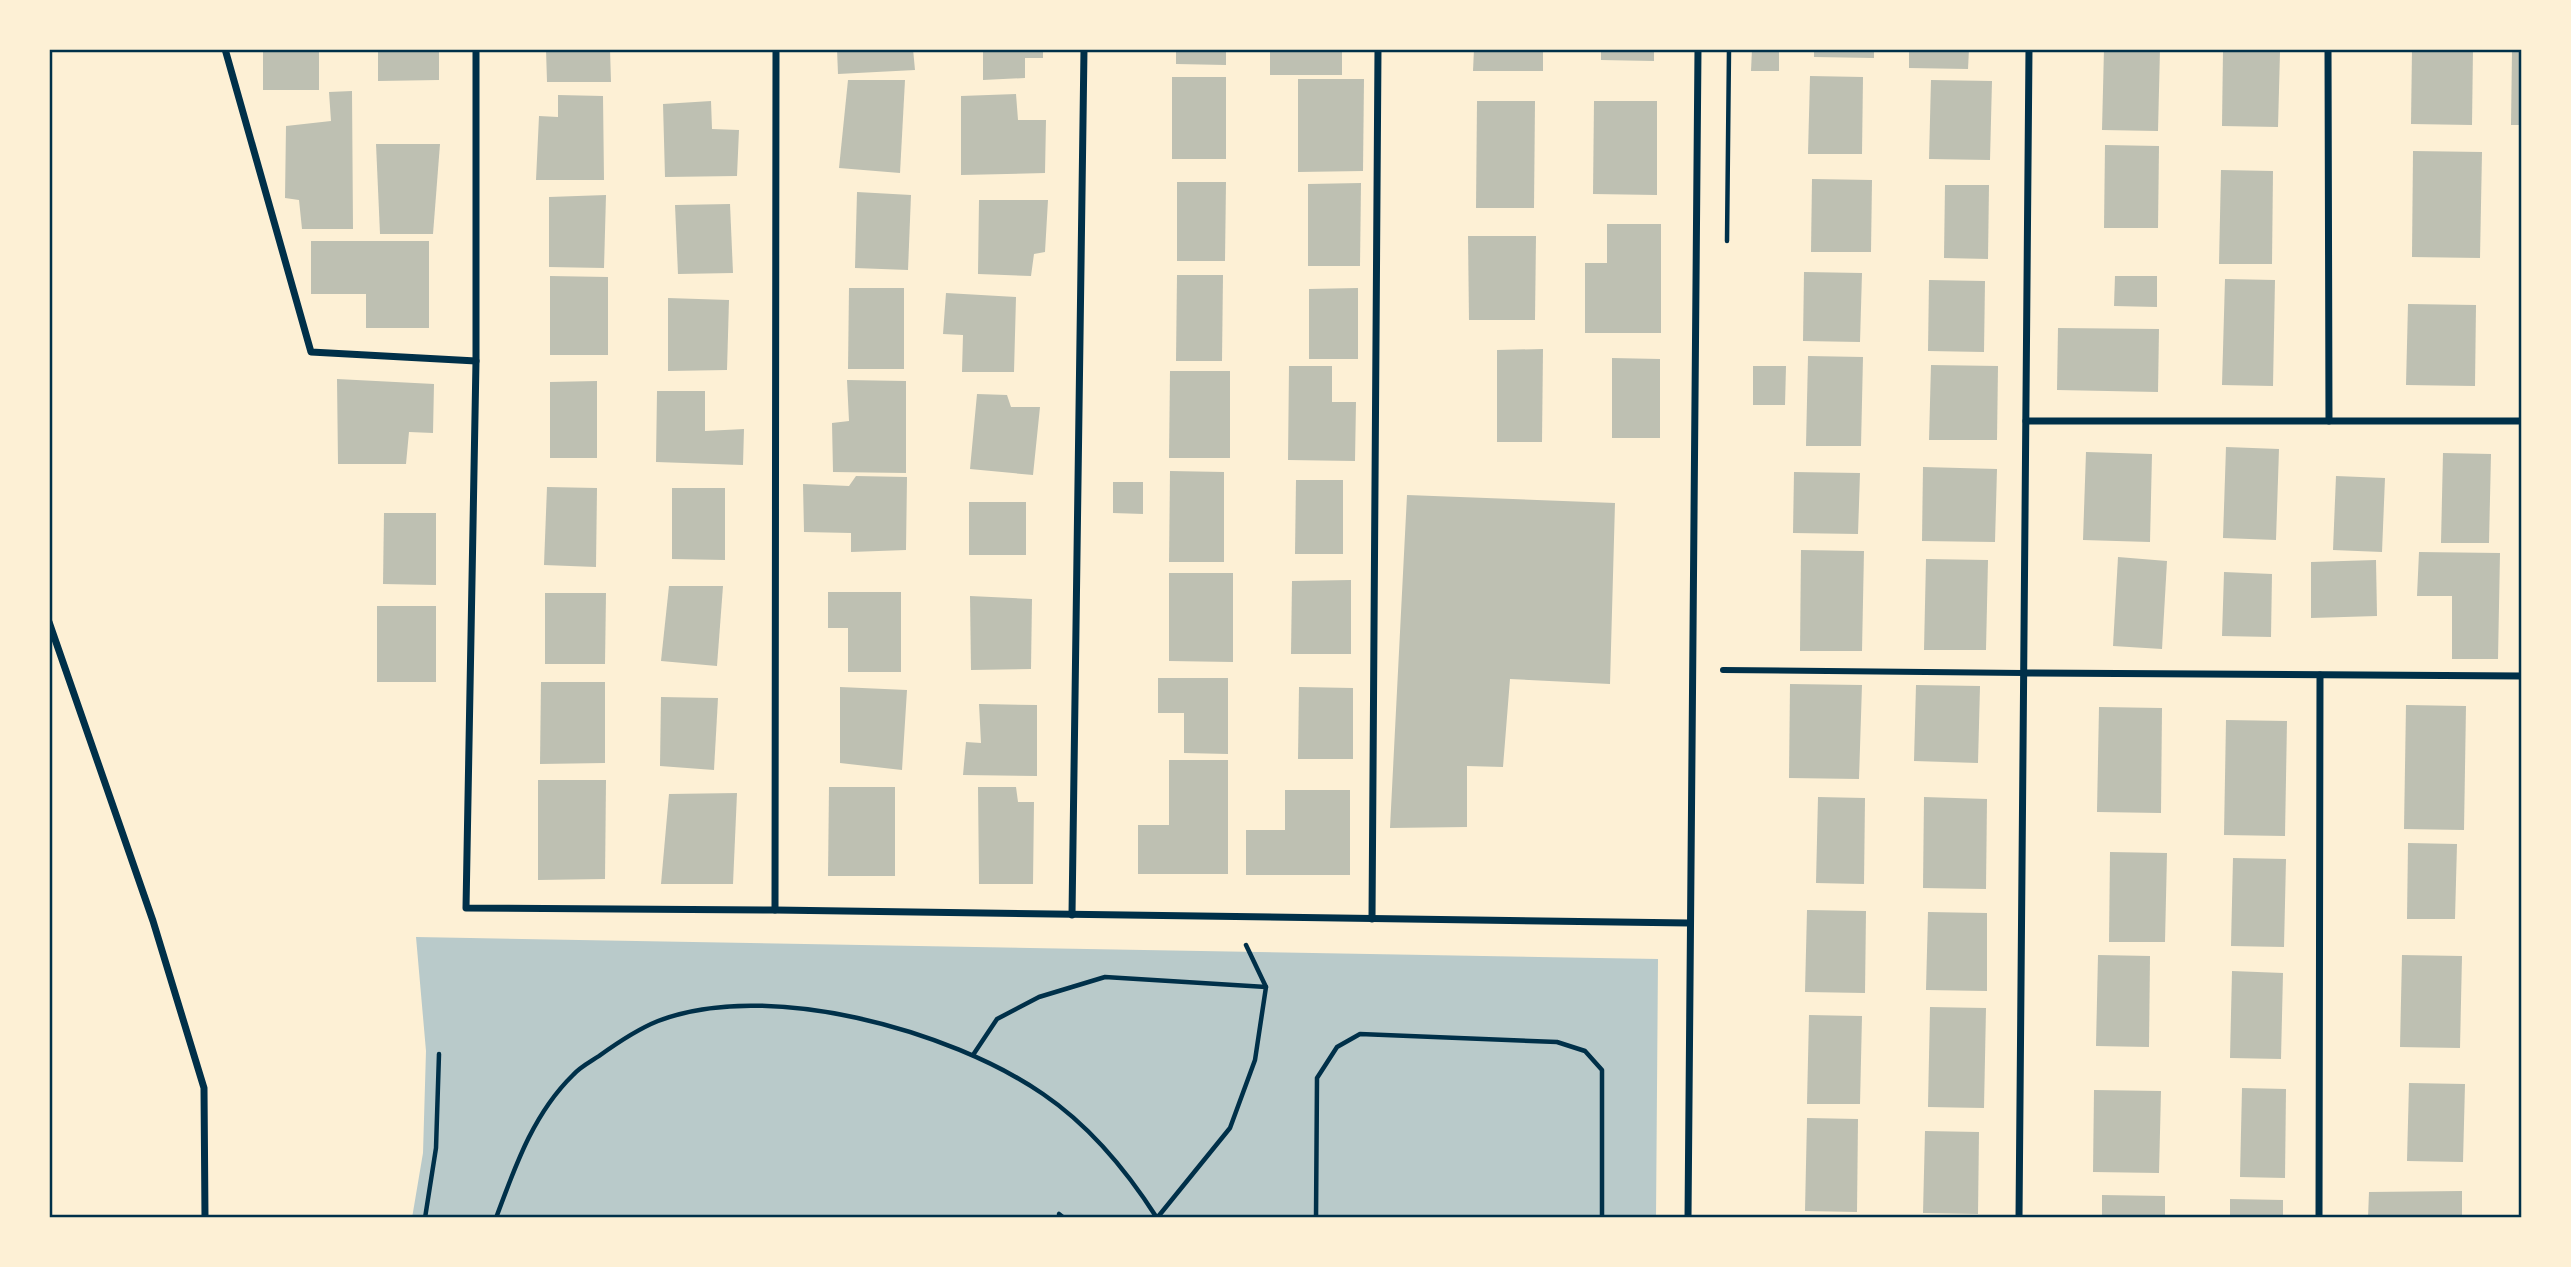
<svg xmlns="http://www.w3.org/2000/svg" width="2571" height="1267" viewBox="0 0 2571 1267" font-family="'Source Serif 4',serif">
<style>
.green{fill:#b9caca}
.building{fill:#bec0b2}
.lines{fill:none;stroke-linecap:round;stroke-linejoin:round}
.path{stroke:#003049;stroke-width:4.5}
.pedestrian{stroke:#003049;stroke-width:6}
.minor{stroke:#003049;stroke-width:7}
.neatline{fill:none;stroke:#003049;stroke-width:2.5}
</style>
<rect width="100%" height="100%" fill="#fdf0d5"/>
<path class="green" d="M416 937 1658 959 1656 1218H412L423 1153 426 1051Z"/>
<g class="building">
<rect x="263" y="49" width="56" height="41"/>
<path d="M378 49H439V80L378 81Z"/>
<path d="M546 49H610L611 82H547Z"/>
<path d="M837 49H913L915 70 838 74Z"/>
<path d="M983 49H1043V58H1025V78L983 80Z"/>
<path d="M1176 49H1226V65L1176 64Z"/>
<rect x="1270" y="49" width="72" height="26"/>
<path d="M1474 49H1543V71H1473Z"/>
<path d="M1601 49H1654V61L1601 60Z"/>
<path d="M1752 49H1779V71H1751Z"/>
<path d="M1814 49H1874V58L1814 57Z"/>
<path d="M1909 49H1969L1968 69 1909 68Z"/>
<path d="M2104 49H2160L2158 131 2102 130Z"/>
<path d="M2412 49H2473L2472 125 2411 124Z"/>
<path d="M2512 50H2522V125H2511Z"/>
<path d="M2223 51 2280 52 2278 127 2222 126Z"/>
<path d="M1810 76 1863 77 1862 154H1808Z"/>
<rect x="1172" y="77" width="54" height="82"/>
<path d="M1298 79H1364L1363 171 1298 172Z"/>
<path d="M848 80H905L900 173 839 168Z"/>
<path d="M1931 80 1992 81 1990 160 1929 159Z"/>
<path d="M352 91 353 229H302L299 200 285 198 286 126 331 121 329 92Z"/>
<path d="M1016 94 1018 120H1046L1045 173 961 175V96Z"/>
<path d="M558 95 603 96 604 180H536L539 116 558 117Z"/>
<path d="M711 101 712 129 739 130 737 176 665 177 663 104Z"/>
<path d="M1477 101H1535L1534 208H1476Z"/>
<path d="M1594 101H1657V195L1593 194Z"/>
<path d="M376 144H440L433 234H380Z"/>
<path d="M2105 145 2159 146 2158 228H2104Z"/>
<path d="M2413 151 2482 152 2480 258 2412 257Z"/>
<path d="M2221 170 2273 171 2272 264H2219Z"/>
<path d="M1812 179 1872 180 1871 252H1811Z"/>
<path d="M1177 182H1226L1225 261H1177Z"/>
<path d="M1361 183 1360 266H1308V184Z"/>
<path d="M1945 185H1989L1988 259 1944 258Z"/>
<path d="M857 192 911 195 908 270 855 268Z"/>
<path d="M606 195 604 268 549 267V197Z"/>
<path d="M979 200H1048L1045 252 1034 254 1031 276 978 274Z"/>
<path d="M730 204 733 273 678 274 675 205Z"/>
<path d="M1607 224H1661V333H1585V263H1607Z"/>
<path d="M1468 236H1536L1535 320H1469Z"/>
<path d="M311 241H429V328H366V294H311Z"/>
<path d="M1804 272 1862 273 1860 342 1803 341Z"/>
<path d="M1177 275H1223L1222 361H1176Z"/>
<path d="M550 276 608 277V355H550Z"/>
<path d="M2115 276H2157V307L2114 306Z"/>
<path d="M2225 279 2275 280 2273 386 2222 385Z"/>
<path d="M1929 280 1985 281 1984 352 1928 351Z"/>
<path d="M849 288H904V369H848Z"/>
<path d="M1358 288V359H1309V289Z"/>
<path d="M946 293 1016 297 1014 372H962L963 335 943 334Z"/>
<path d="M668 298 729 300 727 370 668 371Z"/>
<path d="M2408 304 2476 305 2475 386 2406 385Z"/>
<path d="M2058 328 2159 329 2158 392 2057 390Z"/>
<path d="M1543 349 1542 442H1497V350Z"/>
<path d="M1808 356 1863 357 1861 446H1806Z"/>
<path d="M1612 358 1660 359V438H1612Z"/>
<path d="M1931 365 1998 366 1997 440H1929Z"/>
<path d="M1289 366H1332V402H1356L1355 461 1288 460Z"/>
<path d="M1753 366H1786L1785 405H1753Z"/>
<path d="M1170 371H1230V458H1169Z"/>
<path d="M337 379 434 384 433 433 409 432 406 464H338Z"/>
<path d="M847 380 906 381V473L833 472 832 423 849 421Z"/>
<path d="M597 381V458H550V382Z"/>
<path d="M657 391H705V431L744 429 743 465 656 462Z"/>
<path d="M977 394 1007 395 1011 407H1040L1033 475 970 469Z"/>
<path d="M2226 447 2279 449 2276 540 2223 538Z"/>
<path d="M2086 452 2152 454 2150 542 2083 540Z"/>
<path d="M2443 453 2491 454 2489 543H2441Z"/>
<path d="M1923 467 1997 469 1995 542 1922 541Z"/>
<path d="M1170 471 1224 472V562H1169Z"/>
<path d="M1794 472 1860 473 1858 534 1793 533Z"/>
<path d="M856 476 907 477 906 550 851 552V533L804 532 803 484 849 486Z"/>
<path d="M2336 476 2385 478 2382 552 2333 550Z"/>
<path d="M1296 480H1343V554H1295Z"/>
<path d="M1113 482H1143V514L1113 513Z"/>
<path d="M547 487 597 488 596 567 544 565Z"/>
<path d="M672 488H725V560L672 559Z"/>
<path d="M1407 495 1615 503 1610 684 1510 679 1503 767 1467 766V827L1390 828Z"/>
<rect x="969" y="502" width="57" height="53"/>
<path d="M384 513H436V585L383 584Z"/>
<path d="M1801 550 1864 551 1862 651H1800Z"/>
<path d="M2419 552 2500 553 2498 659H2452V596H2417Z"/>
<path d="M2118 557 2167 561 2162 649 2113 646Z"/>
<path d="M1926 559 1988 560 1986 650H1924Z"/>
<path d="M2376 560 2377 616 2311 618V562Z"/>
<path d="M2224 572 2272 574 2271 637 2222 636Z"/>
<path d="M1169 573H1233V662L1169 661Z"/>
<path d="M1351 580V654H1291L1292 581Z"/>
<path d="M669 586H723L717 666 661 661Z"/>
<path d="M828 592H901V672H848V628H828Z"/>
<path d="M545 593H606L605 664H545Z"/>
<path d="M970 596 1032 599 1031 669 971 670Z"/>
<rect x="377" y="606" width="59" height="76"/>
<path d="M1158 678H1228V754L1184 753V713H1158Z"/>
<path d="M541 682H605V763L540 764Z"/>
<path d="M1790 684 1862 685 1859 779 1789 778Z"/>
<path d="M1916 685 1980 686 1978 763 1914 761Z"/>
<path d="M840 687 907 690 902 770 840 763Z"/>
<path d="M1299 687 1353 688V759H1298Z"/>
<path d="M661 697 718 698 714 770 660 766Z"/>
<path d="M979 704 1037 705V776L963 775 966 742 981 743Z"/>
<path d="M2406 705 2466 706 2464 830 2404 829Z"/>
<path d="M2099 707 2162 708 2161 813 2097 812Z"/>
<path d="M2226 720 2287 721 2285 836 2224 835Z"/>
<path d="M1169 760H1228V874H1138V825H1169Z"/>
<path d="M538 780H606L605 879 538 880Z"/>
<path d="M829 787H895V876H828Z"/>
<path d="M978 787H1016L1018 802H1034L1033 884H979Z"/>
<path d="M1285 790H1350V875H1246V830H1285Z"/>
<path d="M737 793 733 884H661L669 794Z"/>
<path d="M1818 797 1865 798 1864 884 1816 883Z"/>
<path d="M1924 797 1987 799 1986 889 1923 888Z"/>
<path d="M2408 843 2457 844 2455 919H2407Z"/>
<path d="M2110 852 2167 853 2165 942H2109Z"/>
<path d="M2233 858 2286 859 2284 947 2231 946Z"/>
<path d="M1807 910 1866 911 1865 993 1805 992Z"/>
<path d="M1928 912 1987 913V991L1926 990Z"/>
<path d="M2098 955 2150 956 2149 1047 2096 1046Z"/>
<path d="M2402 955 2462 956 2460 1048 2400 1047Z"/>
<path d="M2232 971 2283 973 2281 1059 2230 1058Z"/>
<path d="M1930 1007 1986 1008 1984 1108 1928 1107Z"/>
<path d="M1809 1015 1862 1016 1860 1104H1807Z"/>
<path d="M2409 1083 2465 1084 2463 1162 2407 1161Z"/>
<path d="M2242 1088 2286 1089 2285 1178 2240 1177Z"/>
<path d="M2094 1090 2161 1091 2159 1173 2093 1172Z"/>
<path d="M1807 1118 1858 1119 1857 1212 1805 1211Z"/>
<path d="M1925 1131 1979 1132 1978 1214 1923 1213Z"/>
<path d="M2462 1191V1218H2368L2369 1192Z"/>
<path d="M2102 1195 2165 1196V1218H2102Z"/>
<path d="M2230 1199 2283 1200V1218H2230Z"/>
</g>
<g class="lines">
<g class="path">
<path d="M1727 241 1729 49"/>
<path d="M973 1055 997 1019 1039 997 1105 977 1266 987"/>
<path d="M1059 1214 1064 1218"/>
<path d="M425 1218 436 1148 439 1054"/>
<path d="M496 1218C515 1167 533 1114 573 1075 580 1067 590 1062 599 1056 617 1043 638 1029 658 1021 767 979 950 1030 1043 1094 1090 1126 1127 1171 1157 1218L1230 1128 1255 1060 1266 987 1246 945"/>
<path d="M1316 1218 1317 1078 1337 1047 1360 1034 1557 1042 1585 1051 1602 1070V1218"/>
</g>
<path class="pedestrian" d="M1723 670 2024 673"/>
<g class="minor">
<path d="M225 49 311 352 476 361"/>
<path d="M476 49V361L466 908 775 910 1689 923"/>
<path d="M2328 49 2329 421"/>
<path d="M2026 421H2522"/>
<path d="M49 622 153 921 204 1088 205 1218"/>
<path d="M2024 673 2522 676"/>
<path d="M775 910 776 49"/>
<path d="M1072 915 1084 49"/>
<path d="M1372 919 1378 49"/>
<path d="M1688 1218 1698 49"/>
<path d="M2019 1218 2029 49"/>
<path d="M2319 1218 2320 675"/>
</g>
</g>
<rect width="2571" height="1267" fill="none" stroke="#fdf0d5" stroke-width="102"/>
<rect x="51" y="51" width="2469" height="1165" class="neatline"/>
</svg>
